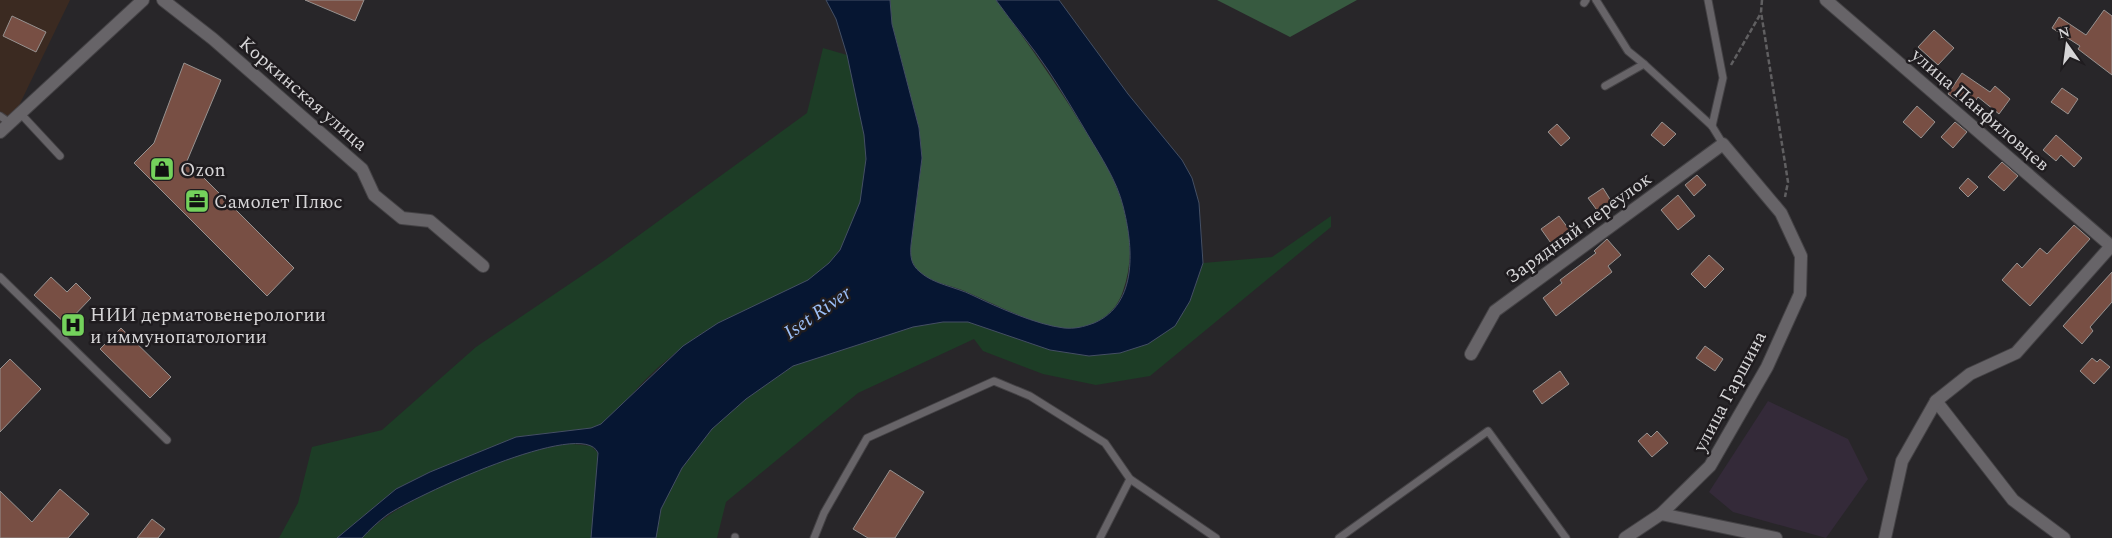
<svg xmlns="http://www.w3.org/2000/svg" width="2112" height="538" viewBox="0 0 2112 538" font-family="Spectral,serif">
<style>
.commercial{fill:#3b2a21}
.industrial{fill:#342a39}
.green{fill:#1d3d26}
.forest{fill:#375a40}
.water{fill:#061632;stroke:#444f64}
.building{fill:#784f44;stroke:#979290}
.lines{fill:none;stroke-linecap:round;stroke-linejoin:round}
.lane-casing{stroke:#444245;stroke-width:9}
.street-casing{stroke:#444245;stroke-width:14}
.path{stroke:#605f61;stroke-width:2.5;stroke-dasharray:5 2.5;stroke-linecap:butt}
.lane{stroke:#676468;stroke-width:7}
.street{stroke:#676468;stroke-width:12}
.labels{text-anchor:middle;stroke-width:5;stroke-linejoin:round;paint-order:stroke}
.street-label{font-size:19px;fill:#d6d5d7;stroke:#1f1c1f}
.poi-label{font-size:19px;fill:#d6d5d7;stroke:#1f1c1f;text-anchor:start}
.water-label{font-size:20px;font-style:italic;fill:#9dc0f8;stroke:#1f1c1f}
</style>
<rect width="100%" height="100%" fill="#282629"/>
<path class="commercial" d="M0 0H70L14 116 0 130Z"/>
<path class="industrial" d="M1768 401 1848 439 1868 479 1826 538 1733 512 1709 492Z"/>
<g class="green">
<path d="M823 48 847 55C854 89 866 125 866 160 866 203 847 258 807 281 772 301 733 313 699 335 679 349 661 364 644 381 630 395 618 414 601 424L591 428 516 437 430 472 396 489 337 538H279L298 503 312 447 382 430 476 347 605 260 807 113Z"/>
<path d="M1331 216V227L1150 376 1096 385 1043 374 983 351 974 339 858 393 726 502 717 538H656L661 509 682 468 712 429 746 399 793 366 913 327 943 322H968L1050 350 1089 356 1120 353 1148 344 1190 301 1203 263 1272 257Z"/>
<path d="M572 444 591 446 598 453 591 538H362C395 499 521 447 572 444Z"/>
</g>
<g class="forest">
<path d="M890 0H996C1028 43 1058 86 1086 132 1100 154 1116 179 1123 206 1131 234 1133 263 1123 291 1117 310 1100 325 1079 328 1046 333 992 302 962 290 949 285 930 282 920 272 911 264 910 256 911 245L922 158 919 128 892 24Z"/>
<path d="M1217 0H1357L1290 37Z"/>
</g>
<path class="water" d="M826 0H890L892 24 919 128 922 158 911 245C910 256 911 265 920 272 933 284 956 287 972 295 997 307 1037 325 1064 328 1075 329 1083 327 1094 323 1139 304 1133 245 1123 206 1117 181 1101 157 1088 135 1075 113 1062 91 1048 70 1032 46 1013 24 996 0H1059L1128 94 1182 160 1192 178 1199 203 1203 263 1190 301 1175 326 1148 344 1120 353 1089 356 1050 350 968 322H943L913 327 793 366 746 399 712 429 682 468 661 509 656 538H591L598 453C584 416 411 498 387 515 379 521 369 530 362 538H337L396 489 430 472 516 437 591 428 601 424 683 346 718 323 808 280 829 263 840 250 860 202 866 159 864 135 847 55 836 19Z"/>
<g class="building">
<path d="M305 0H364L355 21Z"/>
<path d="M2104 10 2112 16V75L2078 49 2080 46 2052 28 2059 17 2086 35Z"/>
<path d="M12 16 46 32 36 52 3 36Z"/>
<path d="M1934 30 1954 48 1938 65 1918 47Z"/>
<path d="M184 63 221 80 187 161 294 268 267 296 134 163 154 143Z"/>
<path d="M1962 73 1990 92 1995 86 2010 99 1999 114 1978 97 1970 109 1948 94Z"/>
<path d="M2062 88 2078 99 2068 114 2051 102Z"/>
<path d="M1917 106 1935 122 1921 138 1903 122Z"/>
<path d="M1662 122 1676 134 1664 146 1651 135Z"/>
<path d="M1955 122 1967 132 1953 148 1941 137Z"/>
<path d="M1557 124 1570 138 1561 146 1548 132Z"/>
<path d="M2056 135 2082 158 2074 167 2061 155 2056 161 2043 150Z"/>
<path d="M2002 162 2018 176 2004 191 1988 177Z"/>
<path d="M1697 175 1706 185 1694 196 1685 185Z"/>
<path d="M1968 178 1978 187 1968 197 1959 188Z"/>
<path d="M1603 188 1613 204 1599 213 1588 198Z"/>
<path d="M1678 195 1695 216 1678 230 1661 210Z"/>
<path d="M1559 216 1571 232 1553 246 1541 229Z"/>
<path d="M2074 225 2090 239 2030 306 2002 280 2017 263 2022 268 2040 248 2047 254Z"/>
<path d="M1607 239 1621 255 1608 266 1612 272 1556 316 1543 298 1562 283 1560 280 1596 253 1594 251Z"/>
<path d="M1709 255 1724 269 1705 288 1691 274Z"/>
<path d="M2112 272V302L2090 327 2093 331 2082 344 2063 326Z"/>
<path d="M51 277 67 292 76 283 91 298 66 324 34 295Z"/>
<path d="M121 328 171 377 150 398 100 349Z"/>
<path d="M1705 346 1723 359 1715 371 1696 358Z"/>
<path d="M2092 358 2097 362 2100 359 2110 367 2094 384 2080 371Z"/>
<path d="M10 359 41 389 0 432V369Z"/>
<path d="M1560 371 1569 384 1542 404 1533 391Z"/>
<path d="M1657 431 1668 443 1652 457 1638 441 1647 433 1651 437Z"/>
<path d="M890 470 924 492 895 538H868L853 529Z"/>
<path d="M60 489 89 514 68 538H0V491L32 522Z"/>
<path d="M152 519 165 529 158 538H137Z"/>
</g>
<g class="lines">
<defs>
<g id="lane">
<path d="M1596 0 1628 51 1644 64"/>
<path d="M1708 0 1723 78 1712 126"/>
<path d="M1584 3 1586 0"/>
<path d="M1605 86 1644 64 1712 126 1723 144"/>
<path d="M20 113 60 156"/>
<path d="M0 116 10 123"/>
<path d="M0 277 167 440"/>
<path d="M735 538V537"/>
<path d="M814 538 824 513 867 438 994 381 1030 396 1105 443 1130 479 1216 538"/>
<path d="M1100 538 1130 479"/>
<path d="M1339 538 1488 431 1566 538"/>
</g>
<g id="street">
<path d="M163 0 213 39 362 169 374 195 402 218 430 221 483 266"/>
<path d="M1826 0 2111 246"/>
<path d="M0 132 143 0"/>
<path d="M1471 354 1495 311 1723 144 1781 213 1801 256 1800 294 1767 367 1710 466 1661 514 1625 538"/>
<path d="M1936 401 2013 500 2064 538"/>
<path d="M1661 514 1776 538"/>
<path d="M1885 538 1902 461 1936 401 1970 374 2016 353 2112 245"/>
</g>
</defs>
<use href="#lane" class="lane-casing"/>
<use href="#street" class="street-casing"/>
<g class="path">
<path d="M1762 0 1761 12 1788 182 1785 197"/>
<path d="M1731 65 1761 13"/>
</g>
<use href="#lane" class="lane"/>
<use href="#street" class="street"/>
</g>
<defs>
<symbol id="shop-square" viewBox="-11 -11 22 22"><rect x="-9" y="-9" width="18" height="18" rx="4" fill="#74d25c" stroke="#1f1c1f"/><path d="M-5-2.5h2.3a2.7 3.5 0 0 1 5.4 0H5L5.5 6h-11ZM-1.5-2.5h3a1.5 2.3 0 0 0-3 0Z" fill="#111"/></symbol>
<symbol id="office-square" viewBox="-11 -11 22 22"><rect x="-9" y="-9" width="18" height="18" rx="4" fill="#74d25c" stroke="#1f1c1f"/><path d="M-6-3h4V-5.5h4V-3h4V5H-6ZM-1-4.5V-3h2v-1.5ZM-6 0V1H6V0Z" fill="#111"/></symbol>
<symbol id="hospital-square" viewBox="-11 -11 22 22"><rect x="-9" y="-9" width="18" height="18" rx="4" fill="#74d25c" stroke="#1f1c1f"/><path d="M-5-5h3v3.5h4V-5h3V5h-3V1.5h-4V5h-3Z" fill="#111"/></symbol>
</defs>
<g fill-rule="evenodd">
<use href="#shop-square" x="148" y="155" width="28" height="28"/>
<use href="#office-square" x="183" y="187" width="28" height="28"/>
<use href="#hospital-square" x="59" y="311" width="28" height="28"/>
</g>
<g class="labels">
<g class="street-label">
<text transform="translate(304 93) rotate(41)" y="7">Коркинская улица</text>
<text transform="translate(1981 109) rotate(41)" y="7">улица Панфиловцев</text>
<text transform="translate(1578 227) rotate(-36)" y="7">Зарядный переулок</text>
<text transform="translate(1729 391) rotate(-62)" y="7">улица Гаршина</text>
</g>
<g class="poi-label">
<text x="180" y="176">Ozon</text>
<text x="214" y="208">Самолет Плюс</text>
<text x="90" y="321">НИИ дерматовенерологии<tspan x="90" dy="22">и иммунопатологии</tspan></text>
</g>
<g class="water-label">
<text transform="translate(817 312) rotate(-35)" y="7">Iset River</text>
</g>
</g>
<g transform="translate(2067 45) rotate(346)" stroke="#1f1c1f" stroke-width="4" paint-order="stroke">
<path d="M0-4L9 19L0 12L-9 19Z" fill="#d6d5d7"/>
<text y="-8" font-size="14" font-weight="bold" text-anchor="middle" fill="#d6d5d7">N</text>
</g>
</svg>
